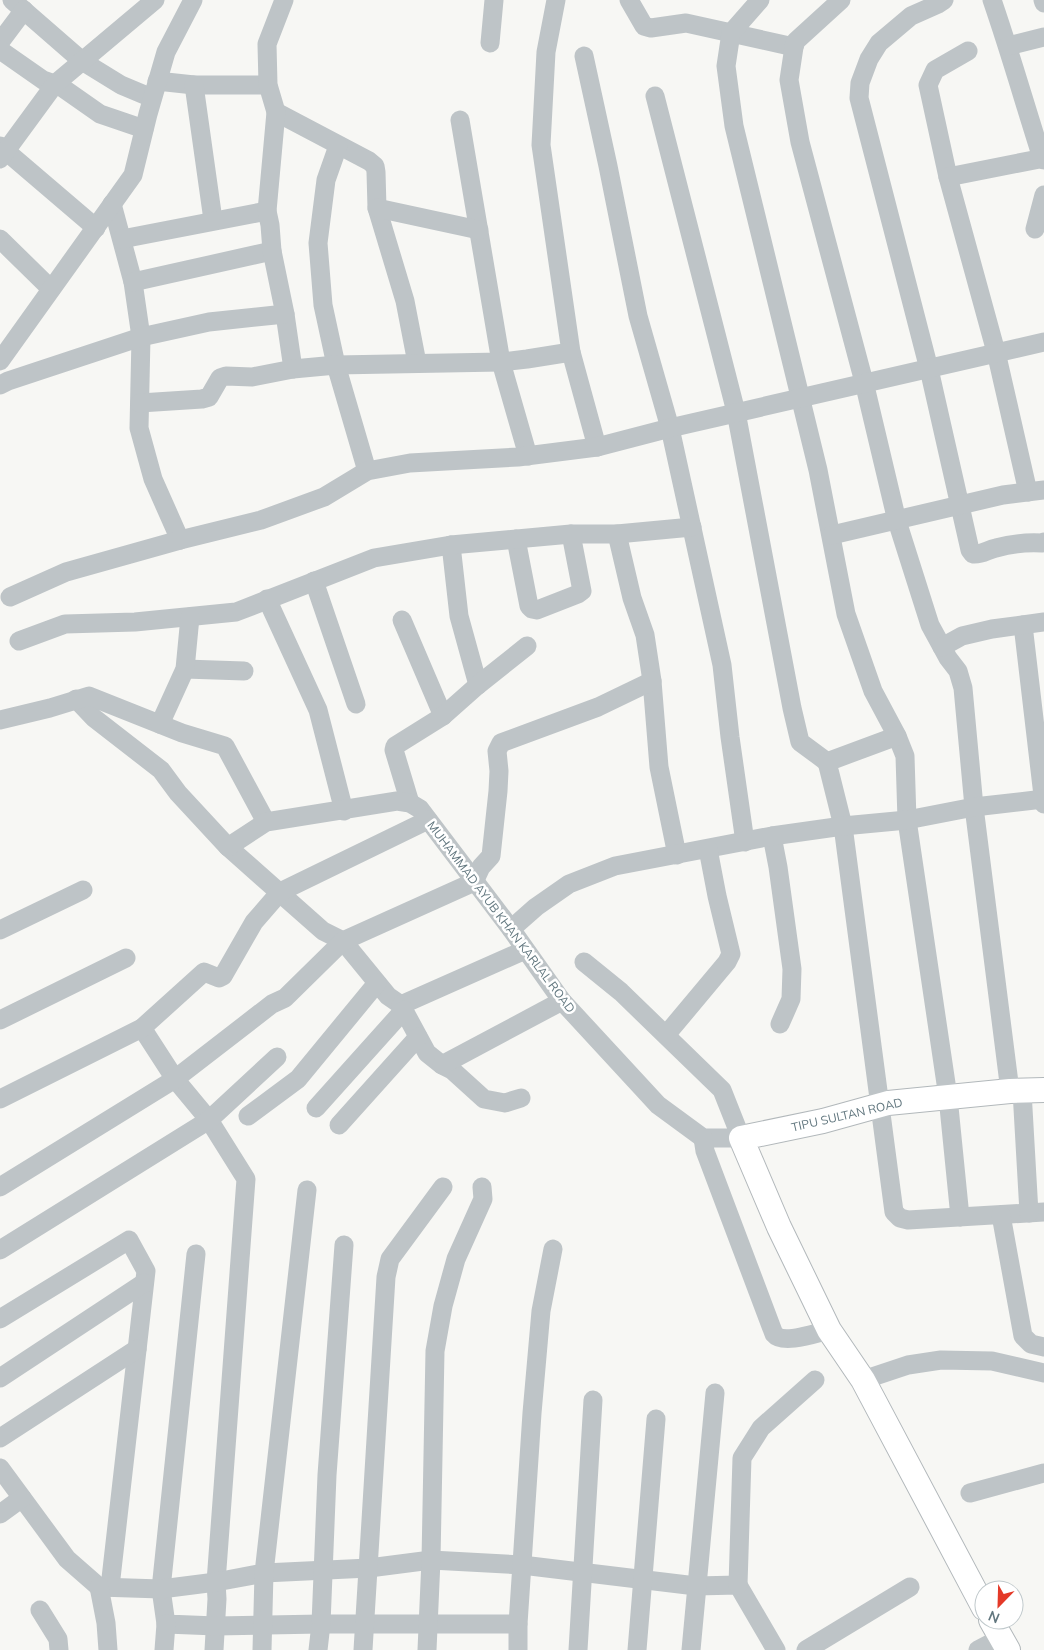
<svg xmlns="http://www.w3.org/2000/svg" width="1044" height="1650" viewBox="0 0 1044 1650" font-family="Mulish,sans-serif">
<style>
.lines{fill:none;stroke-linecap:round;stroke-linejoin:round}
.major-casing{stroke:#b2b8bb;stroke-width:26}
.minor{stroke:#bec4c7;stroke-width:19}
.major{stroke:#fff;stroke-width:24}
.labels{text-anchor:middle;stroke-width:5;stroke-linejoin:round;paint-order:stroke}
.street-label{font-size:12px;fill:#62777f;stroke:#fff}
</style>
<rect width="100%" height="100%" fill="#f7f7f4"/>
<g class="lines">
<defs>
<g id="major">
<path d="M984 1608 863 1380 829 1330 779 1227 741 1138 823 1121 888 1103 1010 1091 1044 1090"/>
<path d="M991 1620 1008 1650"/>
</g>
</defs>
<use href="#major" class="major-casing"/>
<g class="minor">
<path d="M12 0 82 61 121 85 152 98"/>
<path d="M556 0 546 52 541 145 571 352 597 447"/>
<path d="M629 0 644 26 651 28 686 23 794 47"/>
<path d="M760 0 731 33 726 66 734 126 818 470 846 614 873 691 897 736 905 756 907 820 948 1097 960 1217"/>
<path d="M841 0 796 41 794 47 789 80 800 142 864 382 897 521 930 625 948 658 958 671 963 688 974 807 1010 1091"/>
<path d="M944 0 938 4 911 16 879 43 869 59 860 83 859 98 929 369 970 550 973 554C982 555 987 550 996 548 1011 544 1027 542 1042 543L1044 542"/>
<path d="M992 0C1010 52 1025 105 1042 158L1044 160"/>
<path d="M1043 0 1044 3"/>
<path d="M0 42 24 10"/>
<path d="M490 43 494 0"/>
<path d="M1008 46 1044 37"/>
<path d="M0 50 43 80 60 86 100 114 144 129"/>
<path d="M968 51 935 70 928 85 948 177 996 352 1028 492"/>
<path d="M584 56 608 166 638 316 670 428 722 665 730 737 745 842"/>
<path d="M157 81 194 85H268"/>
<path d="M194 85 213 220"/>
<path d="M655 96 736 412 792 708 800 742 827 762"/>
<path d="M276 112 369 161 375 166 376 172 377 208 405 301 417 363"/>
<path d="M460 120 501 362 528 456"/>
<path d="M0 146 96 228"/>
<path d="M338 146 326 180 318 243 323 305 336 365 367 471"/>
<path d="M0 159 55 84 155 0"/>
<path d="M948 177 1044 158"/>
<path d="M112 204 133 282 141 337 139 428 153 479 180 540"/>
<path d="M377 208 479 230"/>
<path d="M1035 229 1044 195"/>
<path d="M0 239 51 289"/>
<path d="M122 239 267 211"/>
<path d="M133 282 272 251"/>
<path d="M285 314 293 369"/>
<path d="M0 361 133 175 148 114 166 52 193 0"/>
<path d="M0 385 8 381 141 337 209 322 285 314 272 251 270 225 267 211 276 112 268 85 267 44 284 0"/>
<path d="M140 403 202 399 209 397 220 378 226 376 252 377 293 369 336 365 501 362 527 359 571 352"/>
<path d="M617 534 632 598 645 635 652 681 659 767 677 855"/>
<path d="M832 535 1003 495 1044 490"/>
<path d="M516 539 529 606 532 609 537 610 578 594 582 591 571 534"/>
<path d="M451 545 459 616 478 685"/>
<path d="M314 581 356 704"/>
<path d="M10 597 66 572 180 540 261 520 324 497 367 471 410 463 518 457 597 447 670 428 1044 342"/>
<path d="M267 599 318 710 344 811"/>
<path d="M402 620 443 716"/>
<path d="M1023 625 1044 804"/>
<path d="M19 641 65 624 135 622 236 612 374 558 451 545 571 534H617L692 527"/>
<path d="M942 647 962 636 992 629 1044 622"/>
<path d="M185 669 244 671"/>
<path d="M76 699 94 718 161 770 178 793 228 847 323 931 343 941 388 996 401 1005 427 1053 442 1065 452 1070 484 1099 505 1103 521 1098"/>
<path d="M0 720 50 708 89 696 182 733 225 746 266 822"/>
<path d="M160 724 185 669 190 617"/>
<path d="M897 736 827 762 843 826 894 1212 900 1218 908 1220 1044 1212"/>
<path d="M410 803 394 750 395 746 443 716 478 685 527 646"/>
<path d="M772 836 778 867 792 969 791 999 780 1024"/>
<path d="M228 847 266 822 397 801 410 803 420 809 511 929 562 1001 658 1105 703 1138H741L722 1090 621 992 584 962"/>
<path d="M511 929 536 907 569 884 615 866 772 836 843 826 907 820 974 807 1044 799"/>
<path d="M0 930 83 890"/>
<path d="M401 1005 525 950"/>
<path d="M0 1020 126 958"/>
<path d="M142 1028 175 1079 209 1120 246 1179 216 1582 217 1599 214 1650"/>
<path d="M666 1035 727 962 731 954 717 896 708 849"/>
<path d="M442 1065 562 1001"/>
<path d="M1022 1091 1029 1213"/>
<path d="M0 1099 142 1028 204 972 219 978 223 976 254 922 280 892 428 820"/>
<path d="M316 1108 404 1010"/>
<path d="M248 1116 298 1079 377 983"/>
<path d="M339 1125 418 1037"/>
<path d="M703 1138 705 1151 774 1334C783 1345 816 1333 829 1330"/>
<path d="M0 1187 175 1079 272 1004 285 998 343 941 474 882 481 867 491 856 498 791 499 771 497 751 501 743 598 707 652 681"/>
<path d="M1001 1215 1023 1336 1031 1344 1044 1347"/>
<path d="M0 1250 209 1120 277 1057"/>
<path d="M196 1254 161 1589 166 1624 216 1626 321 1624H518"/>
<path d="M0 1319 129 1240 146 1271 110 1587"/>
<path d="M0 1378 144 1283"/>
<path d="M863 1380 908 1365 941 1360 992 1361 1044 1373"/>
<path d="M0 1438 137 1349"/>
<path d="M0 1468 67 1559 99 1587 161 1589 216 1582 264 1573 369 1568 431 1560 522 1565 696 1586 738 1585 776 1650"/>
<path d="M970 1493 1044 1473"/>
<path d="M0 1514 22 1498"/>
<path d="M738 1585 742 1458 761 1428 815 1380"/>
<path d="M99 1587 106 1623 108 1650"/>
<path d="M40 1610 58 1639 59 1650"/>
<path d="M164 1650 166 1624"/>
<path d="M262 1650 264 1573 307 1190"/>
<path d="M318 1650 321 1624 327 1475 344 1245"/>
<path d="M363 1650 386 1277 390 1259 443 1187"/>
<path d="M427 1650 431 1560 435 1351 443 1306 456 1259 483 1199 482 1187"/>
<path d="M518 1650V1624L532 1413 541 1311 553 1249"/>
<path d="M578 1650 593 1400"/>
<path d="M637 1650 656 1419"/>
<path d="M691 1650 715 1393"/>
<path d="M806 1650 910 1587"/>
<path d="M978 1650 1001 1638"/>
</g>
<use href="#major" class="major"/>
</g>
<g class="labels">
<g class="street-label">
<text transform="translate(501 917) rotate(53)" y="4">MUHAMMAD AYUB KHAN KARLAL ROAD</text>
<text transform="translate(847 1115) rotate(-13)" y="4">TIPU SULTAN ROAD</text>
</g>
</g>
<g transform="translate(999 1605) rotate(203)"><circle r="24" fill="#ffffff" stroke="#c0c9cc"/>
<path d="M0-4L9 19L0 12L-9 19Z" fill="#e43928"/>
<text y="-8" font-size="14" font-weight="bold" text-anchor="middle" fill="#62777f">N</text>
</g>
</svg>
